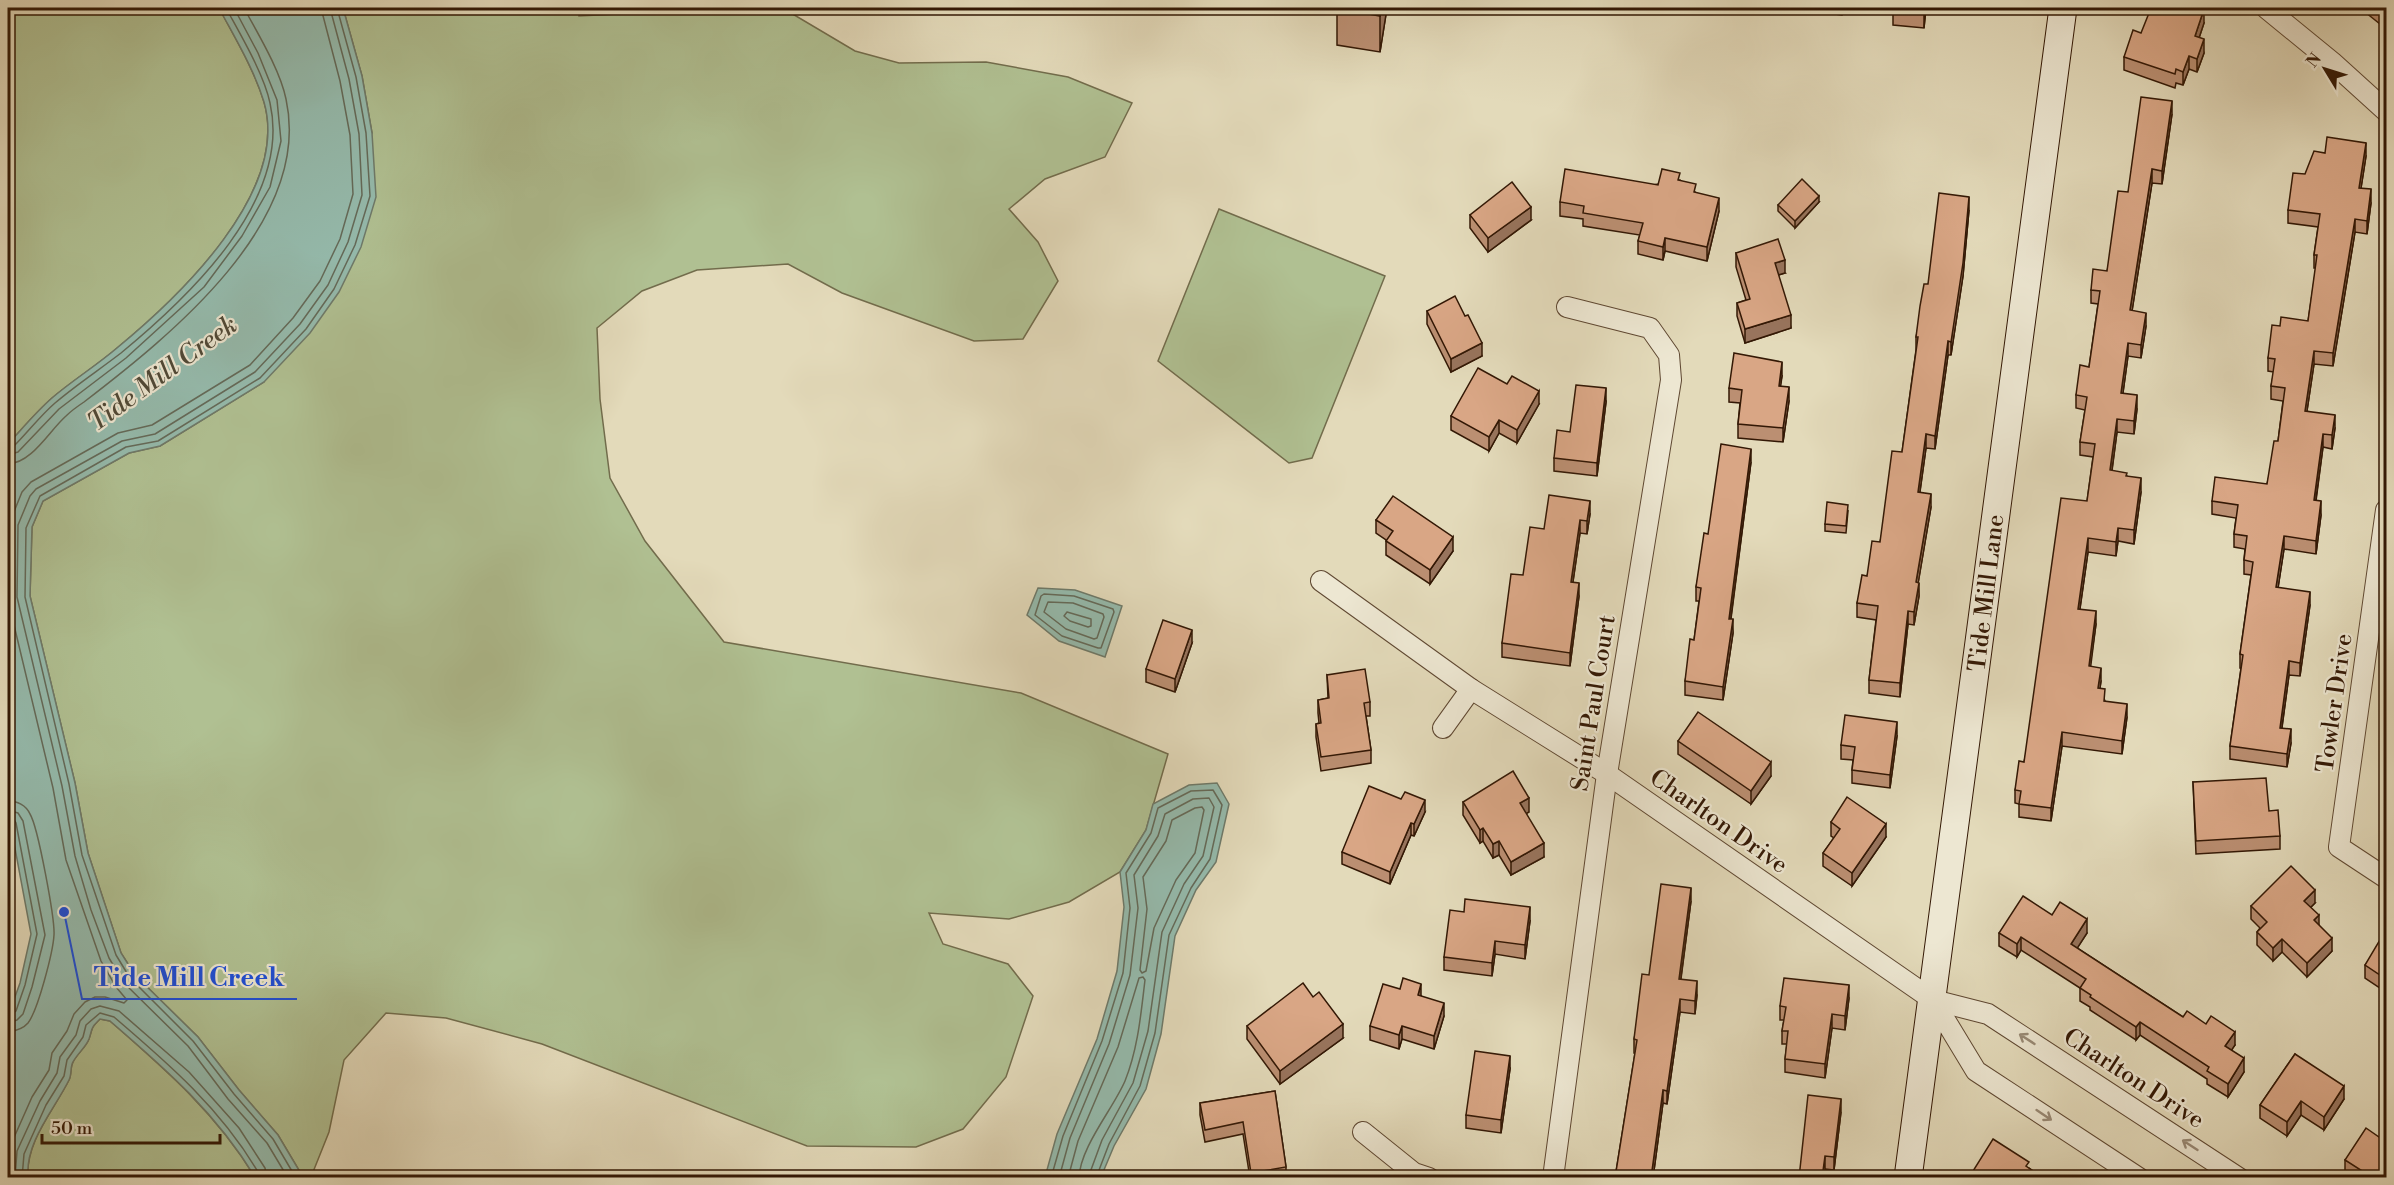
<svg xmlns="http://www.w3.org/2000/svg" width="2394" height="1185" viewBox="0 0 2394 1185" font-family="'Libre Bodoni',serif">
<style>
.green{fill:#b0c092;stroke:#726c4c;stroke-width:1.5}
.water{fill:#95bbad;stroke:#6e7a6a;stroke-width:1.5}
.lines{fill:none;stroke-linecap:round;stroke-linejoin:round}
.shore{stroke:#646a59;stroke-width:1.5}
.street-casing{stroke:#5f4832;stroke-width:22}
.secondary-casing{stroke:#331805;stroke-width:29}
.street{stroke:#ede7d2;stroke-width:20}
.secondary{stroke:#ede7d2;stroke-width:27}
.wall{fill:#bb8f72;stroke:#331805;stroke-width:1.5}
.shaded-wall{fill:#98745d;stroke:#331805;stroke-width:1.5}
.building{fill:#d9a685;stroke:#331805;stroke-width:1.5}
.oneway{stroke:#998a76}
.labels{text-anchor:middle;stroke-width:4.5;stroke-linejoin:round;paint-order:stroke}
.street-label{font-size:24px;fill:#331805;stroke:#ede7d2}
.water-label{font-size:26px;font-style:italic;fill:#504937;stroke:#ede7d2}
.leader{fill:none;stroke:#1d4ed8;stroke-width:2}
.callout-dot{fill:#1d4ed8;stroke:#ede7d2;stroke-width:2}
.callout-label{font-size:26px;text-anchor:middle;font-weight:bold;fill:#1d4ed8;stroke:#ede7d2;stroke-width:4.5;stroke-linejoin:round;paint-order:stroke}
</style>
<rect width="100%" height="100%" fill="#e3daba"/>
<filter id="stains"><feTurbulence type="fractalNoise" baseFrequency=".00333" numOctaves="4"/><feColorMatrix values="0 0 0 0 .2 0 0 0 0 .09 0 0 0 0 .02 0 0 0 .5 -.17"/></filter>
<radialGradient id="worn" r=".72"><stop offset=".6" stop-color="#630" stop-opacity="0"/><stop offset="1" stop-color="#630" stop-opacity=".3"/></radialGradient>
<g class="green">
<path d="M8 8H219C235 38 254 69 264 102 290 192 179 297 117 348 96 366 73 380 52 398 36 412 22 429 8 444Z"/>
<path d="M343 8H579V16L638 13 663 8H772L791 13 855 51 899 63 986 62 1068 77 1132 103 1105 157 1045 179 1009 209 1038 242 1058 281 1023 339 974 341 842 293 788 264 697 270 642 291 597 328 600 399 610 478 645 541 724 642 1021 693 1168 754 1146 830 1120 872 1069 902 1009 919 929 913 943 944 1008 964 1033 996 1006 1077 963 1129 916 1147 807 1146 542 1044 446 1018 386 1013 344 1060 329 1132 311 1177H303L278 1135 239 1090 198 1037 135 975 121 953 88 853 75 783 30 596 32 527 43 501 129 453 160 446 264 382 372 133 362 76Z"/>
<path d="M1219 209 1385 276 1312 458 1289 463 1158 361Z"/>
<path d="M100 1019 110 1021C166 1070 216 1113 255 1177L28 1178C25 1142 54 1110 69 1080 72 1074 70 1067 73 1062 77 1054 86 1047 89 1039 93 1027 90 1029 100 1019Z"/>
</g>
<g class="water">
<path d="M219 8H343L362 76 372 133 376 197 361 247 339 292 310 333 264 382 160 446 129 453 43 501 32 527 30 596 75 783 88 853 121 953 135 975 198 1037 239 1090 278 1135 303 1177H255C216 1113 167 1070 110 1021L100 1019C90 1029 93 1027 89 1039 86 1047 77 1054 73 1062 70 1067 72 1074 69 1080 54 1110 25 1142 28 1177H8V1016L20 983 31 934 8 811V444C22 429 36 412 52 398 73 380 96 366 117 348 179 297 290 192 264 102 254 69 235 38 219 8Z"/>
<path d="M1038 588 1075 590 1122 606 1105 657 1059 641 1027 615Z"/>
<path d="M1217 783 1229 804 1216 862 1196 890 1175 936 1161 1034 1146 1089 1114 1146 1101 1177H1045L1057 1134 1097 1039 1117 971 1124 907 1120 872 1146 830 1153 804 1189 785Z"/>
</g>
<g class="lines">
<g class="shore">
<path d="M8 448 14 446C28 432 40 416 55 403 76 385 99 370 121 353 189 297 292 200 270 103 264 74 240 34 226 8"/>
<path d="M8 455 18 452 59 409 126 358 204 287 242 236 270 187 281 141 277 100 258 53 234 8"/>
<path d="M8 464C32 463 49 431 66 416 71 411 78 406 84 402 170 336 313 222 286 99 280 70 258 34 244 8"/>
<path d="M1044 594 1074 596 1113 609 1114 612 1101 648H1098L1062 636 1035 615 1041 596Z"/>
<path d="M1048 602 1073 603 1103 614 1104 617 1097 638 1094 639 1066 629 1044 612Z"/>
<path d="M1067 612 1091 619V626L1088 627 1070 621 1064 616Z"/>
<path d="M8 801C17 801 26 805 30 814 38 827 55 919 54 935 53 952 38 1010 28 1023 23 1029 15 1031 8 1032"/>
<path d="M1202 807 1204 810 1195 853 1176 880 1154 928 1146 971 1142 973 1140 970 1147 909 1143 877 1166 841 1172 820 1195 808Z"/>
<path d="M8 810 18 813 23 821 45 935 32 987 23 1014 17 1020 8 1023"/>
<path d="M8 817 13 818 16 823 37 934 25 985 16 1011 12 1014 8 1015"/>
<path d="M8 1151 32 1097 49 1070 52 1053 67 1031 74 1014 85 1002 95 997H105L124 1003 127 1000 116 987 101 961 66 860 53 788 8 600 9 524 22 492 31 482 118 433 152 425 250 365 293 318 320 281 340 239 353 194 350 135 340 81 321 8"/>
<path d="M15 1178 17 1151 40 1101 57 1073 60 1057 76 1035 80 1021 91 1009 100 1006 119 1011 189 1072 239 1128 265 1168 267 1178"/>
<path d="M22 1178 24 1154 46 1105 64 1076 67 1060 83 1037 86 1025 100 1013 114 1017C169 1064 221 1109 258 1172L259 1178"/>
<path d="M288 1178 267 1143 228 1099 188 1046 124 983 109 958 91 910 75 856 62 786 17 597 18 525 30 496 36 489 122 441 155 434 255 372 300 324 328 285 348 242 362 195 359 134 349 79 330 8"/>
<path d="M296 1178 273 1139 234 1094 193 1041 130 978 116 955 82 855 69 784 25 597 26 528 40 496 126 447 158 441 260 378 306 329 334 289 355 245 370 196 366 133 356 77 337 8"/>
<path d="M1051 1178 1063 1136 1102 1041 1123 973 1130 908 1126 873 1151 833 1158 808 1191 791 1213 790 1222 805 1210 859 1191 888 1169 935 1155 1033 1140 1086 1109 1144 1096 1178"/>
<path d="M1059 1178 1070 1138 1109 1044 1130 975 1138 908 1134 875 1158 836 1165 814 1193 799 1209 798 1214 807 1203 856 1184 884 1162 932 1148 1031 1133 1083 1102 1140 1088 1178"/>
<path d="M1068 1178 1078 1141 1118 1047 1139 978 1143 977 1145 980C1141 1013 1138 1049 1125 1081 1113 1109 1080 1147 1079 1178"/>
</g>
<defs>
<g id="street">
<path d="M2266 8 2332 62 2386 111"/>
<path d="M2386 510 2339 847 2386 878"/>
<path d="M1321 581 1471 689 1607 774 1933 1000 1988 1014 2239 1178"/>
<path d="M1443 728 1471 689"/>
<path d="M1933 1000 1976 1071 2139 1178"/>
<path d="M1363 1132 1414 1173 1429 1178"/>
<path d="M1553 1178 1607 774 1671 380 1669 355 1650 328 1567 307"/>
</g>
<path id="secondary" d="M1908 1178 2063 8"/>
</defs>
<use href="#street" class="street-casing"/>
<use href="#secondary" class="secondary-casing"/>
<use href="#street" class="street"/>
<use href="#secondary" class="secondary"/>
</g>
<g class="wall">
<path d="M1177 8H1195V11Z"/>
<path d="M1337 8H1387L1380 52 1337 45Z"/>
<path d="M1810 8H1926L1924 28 1893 25V14L1843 8 1842 15 1810 11Z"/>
<path d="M2360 8H2386V17L2380 24Z"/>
<path d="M2204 23 2199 38 2204 53 2197 72 2189 69 2183 85 2176 83 2175 88 2124 70V57L2141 33Z"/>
<path d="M2172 114 2162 184 2152 183 2132 311 2146 326 2141 358 2128 356 2123 393 2137 409 2134 434 2117 432 2112 471 2127 476 2141 492 2134 544 2118 541 2116 556 2088 552 2080 609 2096 624 2090 666 2101 681 2100 688 2105 701 2127 717 2122 754 2062 746 2051 821 2019 817V804L2015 803V790L2024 762 2087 501 2093 457 2080 455V442L2085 410 2076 408V395L2089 367 2098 304 2091 303V290L2107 271 2128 192Z"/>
<path d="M2325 153 2366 156 2361 188 2371 203 2367 234 2355 232 2333 366 2314 364 2307 411 2335 428 2332 449 2323 447 2316 501 2321 515 2316 554 2284 549 2278 588 2310 605 2300 676 2289 675 2282 728 2291 743 2287 767 2230 759V746L2241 668H2240V654L2251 575 2244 574V560L2245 549 2234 547V534L2236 518 2212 514V501L2267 484 2278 441 2283 401 2271 399V386L2274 372 2268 371V358L2280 326 2308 321 2316 268H2314V255L2318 227 2288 223V210Z"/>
<path d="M1680 180 1719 211 1707 261 1665 251 1663 260 1638 254V241L1640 235 1583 226V219L1560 216V202Z"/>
<path d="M1819 202 1795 228 1778 211V205Z"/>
<path d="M1969 210 1963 276 1951 355H1948L1935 449 1926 448 1920 492 1931 507 1918 583 1919 596 1914 625 1908 624 1900 697 1869 693V680L1876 620 1857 617V603L1867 576 1880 542 1902 452 1916 350V337L1928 284Z"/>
<path d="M1470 215 1531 220 1488 252 1470 228Z"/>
<path d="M1736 253 1785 273 1778 275 1791 328 1745 343 1737 316V303L1746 300 1736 267Z"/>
<path d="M1427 311 1465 316 1482 356 1451 372 1427 324Z"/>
<path d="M1782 376 1780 386 1789 401 1783 442 1738 438V424L1740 403 1729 402V388Z"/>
<path d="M1606 402 1597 476 1554 471V458Z"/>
<path d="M1539 404 1517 443 1499 433 1489 451 1451 430V416Z"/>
<path d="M1751 462 1731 619 1733 633 1723 700 1685 695V681L1694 640 1699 601H1696V587L1708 534Z"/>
<path d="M1848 511 1846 533 1825 531V524Z"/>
<path d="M1590 514 1587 534 1580 533 1573 582 1579 596 1570 666 1502 657V643L1544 529Z"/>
<path d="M1376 520 1453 551 1430 584 1386 555V540L1376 533Z"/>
<path d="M1192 643 1175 692 1146 682V669Z"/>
<path d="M1327 675 1370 702V716H1366L1371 750V763L1321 771 1316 737V724L1319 723 1318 713V700L1328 698Z"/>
<path d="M1897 736 1890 788 1852 783V770L1853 760 1841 759V745Z"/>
<path d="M1678 741 1771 776 1751 804 1678 754Z"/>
<path d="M2193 782 2269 811 2280 836V849L2196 854Z"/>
<path d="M1463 802 1529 812 1526 813 1544 857 1511 875 1499 855 1493 858 1483 841 1480 843 1463 815Z"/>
<path d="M1425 812 1414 836 1411 835 1390 884 1342 864V852Z"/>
<path d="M1831 822 1886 837 1852 886 1823 866V853L1834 838 1831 836Z"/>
<path d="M1691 901 1681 979 1697 995 1695 1014 1680 1012 1667 1104 1663 1103 1653 1178H1615L1635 1053H1634V1039L1649 975Z"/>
<path d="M2315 903 2310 908 2332 951 2307 977 2282 952 2273 961 2257 945V932L2260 928 2251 919V906Z"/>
<path d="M2052 915 2087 933 2077 948 2183 1017 2235 1045 2231 1050 2244 1072 2228 1097 2207 1084V1079L2140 1035 2136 1040 2090 1010V1007L2080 1001V988L2021 950 2017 957 1999 946V933Z"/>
<path d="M1530 921 1525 959 1495 954 1492 976 1444 970V957Z"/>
<path d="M2386 942V992L2365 978V965Z"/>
<path d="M1400 989 1421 996 1444 1016 1434 1049 1402 1039 1399 1049 1370 1040V1026Z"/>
<path d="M1849 998 1845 1030 1832 1028 1825 1078 1785 1072V1059L1787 1044H1782V1031L1784 1020H1780V1006Z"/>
<path d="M1247 1026 1343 1038 1280 1084 1247 1039Z"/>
<path d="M2295 1054 2344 1099 2324 1130 2301 1115 2287 1136 2260 1118V1105Z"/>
<path d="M1510 1069 1501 1133 1466 1128V1115Z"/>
<path d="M1275 1091 1286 1167V1178H1250L1243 1134 1205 1142 1200 1115V1103Z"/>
<path d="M1841 1112 1834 1170 1825 1169 1799 1178Z"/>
<path d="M2345 1160 2386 1178H2352L2345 1173Z"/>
<path d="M2029 1168 2043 1178H1973V1171Z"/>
</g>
<g class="shaded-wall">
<path d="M1381 8H1387L1380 52V16Z"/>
<path d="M1924 8H1926L1924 28Z"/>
<path d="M2383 8H2386V17L2380 24V11Z"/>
<path d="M2204 9V23L2195 50V36Z"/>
<path d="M2204 39V53L2197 72V59Z"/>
<path d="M2189 56V69L2183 85V72Z"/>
<path d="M2172 101V114L2162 184V171Z"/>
<path d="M2366 143V156L2359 201V188Z"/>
<path d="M2152 169V183L2130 324V310Z"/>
<path d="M2371 189V203L2367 234V221Z"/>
<path d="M1819 196V202L1795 228V221Z"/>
<path d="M1969 197V210L1963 276 1951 355V342Z"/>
<path d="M1719 198V211L1707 261V247Z"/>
<path d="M1531 207V220L1488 252V238Z"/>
<path d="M2355 219V232L2333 366V353Z"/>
<path d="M1665 238V251L1663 260V247Z"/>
<path d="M1785 260V273L1775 276V263Z"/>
<path d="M2146 313V326L2141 358V345Z"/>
<path d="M1791 315V328L1745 343V329Z"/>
<path d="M1948 341V355L1935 449V436Z"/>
<path d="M1482 343V356L1451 372V359Z"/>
<path d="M2128 343V356L2121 407V393Z"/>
<path d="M2314 351V364L2305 424V411Z"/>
<path d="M1782 362V376L1779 399V386Z"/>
<path d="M1789 387V401L1783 442V428Z"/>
<path d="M1606 388V402L1597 476V463Z"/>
<path d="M1539 391V404L1517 443V430Z"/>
<path d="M2137 395V409L2134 434V421Z"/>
<path d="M2335 415V428L2332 449V435Z"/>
<path d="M2117 419V432L2110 484V470Z"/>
<path d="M1499 420V433L1489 451V437Z"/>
<path d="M1926 434V448L1918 505V492Z"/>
<path d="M2323 434V447L2314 513V500Z"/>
<path d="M1751 449V462L1729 632V619Z"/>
<path d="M2141 478V492L2134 544V530Z"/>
<path d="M1931 494V507L1916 596V582Z"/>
<path d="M1590 501V514L1587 534V521Z"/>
<path d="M2321 501V515L2316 554V541Z"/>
<path d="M1580 520V533L1571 595V582Z"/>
<path d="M2118 528V541L2116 556V542Z"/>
<path d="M2284 536V549L2276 601V587Z"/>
<path d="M1453 537V551L1430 584V570Z"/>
<path d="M2088 538V552L2078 622V609Z"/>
<path d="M1579 583V596L1570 666V653Z"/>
<path d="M1919 583V596L1914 625V612Z"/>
<path d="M2310 592V605L2300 676V663Z"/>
<path d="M1908 611V624L1900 697V683Z"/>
<path d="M2096 611V624L2089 680V666Z"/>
<path d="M1733 619V633L1723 700V687Z"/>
<path d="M1192 630V643L1175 692V679Z"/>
<path d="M2289 661V675L2280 741V728Z"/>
<path d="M2101 668V681L2098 702V688Z"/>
<path d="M2127 704V717L2122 754V741Z"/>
<path d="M1897 722V736L1890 788V775Z"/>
<path d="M2291 729V743L2287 767V754Z"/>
<path d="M2062 732V746L2051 821V808Z"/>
<path d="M1771 762V776L1751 804V791Z"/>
<path d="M1529 798V812L1520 817V803Z"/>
<path d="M1425 800V812L1414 836V824Z"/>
<path d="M1411 823V835L1390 884V872Z"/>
<path d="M1886 824V837L1852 886V873Z"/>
<path d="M1483 828V841L1480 843V830Z"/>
<path d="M1499 841V855L1493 858V844Z"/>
<path d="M1544 843V857L1511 875V862Z"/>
<path d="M1691 888V901L1679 992V979Z"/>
<path d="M2315 890V903L2304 914V901Z"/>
<path d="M1530 907V921L1525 959V945Z"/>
<path d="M2319 915V929L2314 920Z"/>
<path d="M2087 919V933L2071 958V944Z"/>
<path d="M2021 937V950L2017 957V944Z"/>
<path d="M2332 938V951L2307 977V963Z"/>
<path d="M2282 939V952L2273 961V948Z"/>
<path d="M1495 941V954L1492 976V963Z"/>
<path d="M1697 981V995L1695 1014V1001Z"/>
<path d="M1421 984V997L1418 995Z"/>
<path d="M1849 985V998L1845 1030V1016Z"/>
<path d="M1680 999V1012L1667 1104V1091Z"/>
<path d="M1444 1003V1016L1434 1049V1036Z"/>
<path d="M1832 1014V1028L1825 1078V1064Z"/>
<path d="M2140 1022V1035L2136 1040V1027Z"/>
<path d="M1343 1024V1038L1280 1084V1071Z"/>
<path d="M1402 1026V1039L1399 1049V1035Z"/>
<path d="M2235 1032V1045L2225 1060V1046Z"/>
<path d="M1510 1056V1069L1501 1133V1120Z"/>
<path d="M2244 1058V1072L2228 1097V1084Z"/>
<path d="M2344 1086V1099L2324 1130V1117Z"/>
<path d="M1663 1090V1103L1653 1178H1651Z"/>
<path d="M1841 1099V1112L1834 1170V1157Z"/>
<path d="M2301 1101V1115L2287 1136V1122Z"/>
<path d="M1825 1156V1169L1824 1178H1822Z"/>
</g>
<g class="building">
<path d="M1337 8H1381L1380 16Z"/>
<path d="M2151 8H2198L2204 9 2195 36 2204 39 2197 59 2189 56 2183 72 2176 69 2175 74 2124 57 2133 30 2141 33Z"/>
<path d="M2376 8H2383L2380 11Z"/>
<path d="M2141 97 2172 101 2162 171 2152 169 2130 310 2146 313 2141 345 2128 343 2121 393 2137 395 2134 421 2117 419 2110 470 2127 473 2126 476 2141 478 2134 530 2118 528 2116 542 2088 538 2078 609 2096 611 2089 666 2101 668 2098 688 2105 689 2104 701 2127 704 2122 741 2062 732 2051 808 2019 804 2021 791 2015 790 2019 761 2024 762 2061 498 2087 501 2095 444 2080 442 2087 397 2076 395 2080 365 2089 367 2100 291 2091 290 2093 269 2107 271 2118 191 2128 192Z"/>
<path d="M2327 137 2366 143 2359 188 2371 189 2367 221 2355 219 2333 353 2314 351 2305 411 2335 415 2332 435 2323 434 2314 500 2321 501 2316 541 2284 536 2276 587 2310 592 2300 663 2289 661 2280 728 2291 729 2287 754 2230 746 2243 655 2240 654 2253 562 2244 560 2247 536 2234 534 2238 505 2212 501 2215 477 2267 484 2274 441H2278L2285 388 2271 386 2275 359 2268 358 2272 325 2280 326 2281 317 2308 321 2317 255H2314L2320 214 2288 210 2293 173 2305 174 2314 151 2325 153Z"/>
<path d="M1565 169 1658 185 1662 169 1680 173 1678 180 1696 184 1694 192 1719 198 1707 247 1665 238 1663 247 1638 241 1643 223 1583 213 1584 206 1560 202Z"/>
<path d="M1802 179 1819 196 1795 221 1778 205Z"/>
<path d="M1512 182 1531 207 1488 238 1470 215Z"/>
<path d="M1939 193 1969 197 1963 263 1951 342 1948 341 1935 436 1926 434 1918 492 1931 494 1916 582 1919 583 1914 612 1908 611 1900 683 1869 680 1878 606 1857 603 1862 575 1867 576 1872 541 1880 542 1892 451 1902 452 1918 337H1916L1920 306 1924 284H1928Z"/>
<path d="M1778 239 1785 260 1775 263 1791 315 1745 329 1737 303 1750 299 1736 253Z"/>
<path d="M1455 296 1465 316 1468 315 1482 343 1451 359 1427 311Z"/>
<path d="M1734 353 1782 362 1779 386 1789 387 1783 428 1738 424 1742 390 1729 388Z"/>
<path d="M1478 368 1507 384 1512 376 1539 391 1517 430 1499 420 1489 437 1451 416Z"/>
<path d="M1576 385 1606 388 1597 463 1554 458 1557 430 1570 432Z"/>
<path d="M1721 444 1751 449 1729 619H1733L1723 687 1685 681 1690 639 1694 640 1701 588 1696 587 1704 533 1708 534Z"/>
<path d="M1549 495 1590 501 1587 521 1580 520 1571 582 1579 583 1570 653 1502 643 1511 574 1523 575 1530 527 1544 529Z"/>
<path d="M1393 496 1453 537 1430 570 1386 541 1393 531 1376 520Z"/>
<path d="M1827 502 1848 505 1846 526 1825 524Z"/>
<path d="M1163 620 1192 630 1175 679 1146 669Z"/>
<path d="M1365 669 1370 702 1364 703 1371 750 1321 757 1316 724 1321 723 1318 700 1329 698 1327 675Z"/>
<path d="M1698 712 1771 762 1751 791 1678 741Z"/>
<path d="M1845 715 1897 722 1890 775 1852 770 1855 747 1841 745Z"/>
<path d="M1513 771 1529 798 1520 803 1544 843 1511 862 1499 841 1493 844 1483 828 1480 830 1463 802Z"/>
<path d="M2266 778 2269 811 2278 810 2280 836 2196 841 2193 782Z"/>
<path d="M1369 786 1401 799 1405 792 1425 800 1414 824 1411 823 1390 872 1342 852Z"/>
<path d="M1847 797 1886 824 1852 873 1823 853 1840 829 1831 822Z"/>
<path d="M2291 866 2315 890 2304 901 2319 915 2314 920 2332 938 2307 963 2282 939 2273 948 2257 932 2267 922 2251 906Z"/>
<path d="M1661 884 1691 888 1679 979 1697 981 1695 1001 1680 999 1667 1091 1663 1090 1651 1178H1615L1637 1040 1634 1039 1642 974 1649 975Z"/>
<path d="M2023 896 2052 915 2060 902 2087 919 2071 944 2183 1017 2187 1011 2206 1024 2211 1016 2235 1032 2225 1046 2244 1058 2228 1084 2207 1071 2209 1067 2140 1022 2136 1027 2090 997 2091 995 2080 988 2086 979 2021 937 2017 944 1999 933Z"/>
<path d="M1465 899 1530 907 1525 945 1495 941 1492 963 1444 957 1450 910 1464 912Z"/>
<path d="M2381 938 2386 942V979L2365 965Z"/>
<path d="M1403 978 1421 984 1418 995 1444 1003 1434 1036 1402 1026 1399 1035 1370 1026 1383 984 1400 989Z"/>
<path d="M1784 978 1849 985 1845 1016 1832 1014 1825 1064 1785 1059 1788 1031H1782L1786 1007 1780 1006Z"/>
<path d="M1303 983 1313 997 1319 992 1343 1024 1280 1071 1247 1026Z"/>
<path d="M1475 1051 1510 1056 1501 1120 1466 1115Z"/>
<path d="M2295 1054 2344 1086 2324 1117 2301 1101 2287 1122 2260 1105Z"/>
<path d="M1275 1091 1286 1167 1251 1173 1243 1122 1205 1130 1200 1103Z"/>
<path d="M1808 1095 1841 1099 1834 1157 1825 1156 1822 1178H1799Z"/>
<path d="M2366 1128 2386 1142V1178H2373L2345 1160Z"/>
<path d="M1993 1139 2029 1162 2026 1166 2043 1178H1983L1973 1171Z"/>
</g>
<defs><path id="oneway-shaft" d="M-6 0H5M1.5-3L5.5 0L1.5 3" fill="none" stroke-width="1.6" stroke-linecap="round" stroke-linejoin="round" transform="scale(1.5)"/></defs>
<g class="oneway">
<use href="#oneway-shaft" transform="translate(2027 1039) rotate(-147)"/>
<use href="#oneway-shaft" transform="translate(2044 1115) rotate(34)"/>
<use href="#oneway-shaft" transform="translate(2190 1145) rotate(-147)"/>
</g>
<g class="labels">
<g class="street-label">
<text transform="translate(1986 593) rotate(-83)" y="8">Tide Mill Lane</text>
<text transform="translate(1593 703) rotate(-81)" y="8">Saint Paul Court</text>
<text transform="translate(2334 703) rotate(-82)" y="8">Towler Drive</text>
<text transform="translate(1719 821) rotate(35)" y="8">Charlton Drive</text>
<text transform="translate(2134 1078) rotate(33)" y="8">Charlton Drive</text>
</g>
<g class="water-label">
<text transform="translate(162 373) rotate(-36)" y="9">Tide Mill Creek</text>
</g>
</g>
<path class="leader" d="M64 912L82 999H297"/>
<circle class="callout-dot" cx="64" cy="912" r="6"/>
<g class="callout-label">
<text x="189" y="986">Tide Mill Creek</text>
</g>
<rect width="2394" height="1185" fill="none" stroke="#e3daba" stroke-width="30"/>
<rect x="9" y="9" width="2376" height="1167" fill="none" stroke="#331805" stroke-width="3"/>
<rect x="15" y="15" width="2364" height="1155" fill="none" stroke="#331805" stroke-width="1.5"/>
<g transform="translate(2325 69) rotate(308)" stroke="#ede7d2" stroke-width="4.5" paint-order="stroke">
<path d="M0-4.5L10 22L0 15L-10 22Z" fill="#331805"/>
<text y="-9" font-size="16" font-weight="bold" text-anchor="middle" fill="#331805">N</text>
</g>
<path d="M42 1134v9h178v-9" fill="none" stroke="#331805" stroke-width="3"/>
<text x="51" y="1134" font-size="18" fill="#331805" stroke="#ede7d2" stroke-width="4.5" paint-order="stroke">50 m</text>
<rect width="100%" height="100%" filter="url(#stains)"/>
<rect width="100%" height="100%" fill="url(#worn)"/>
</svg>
